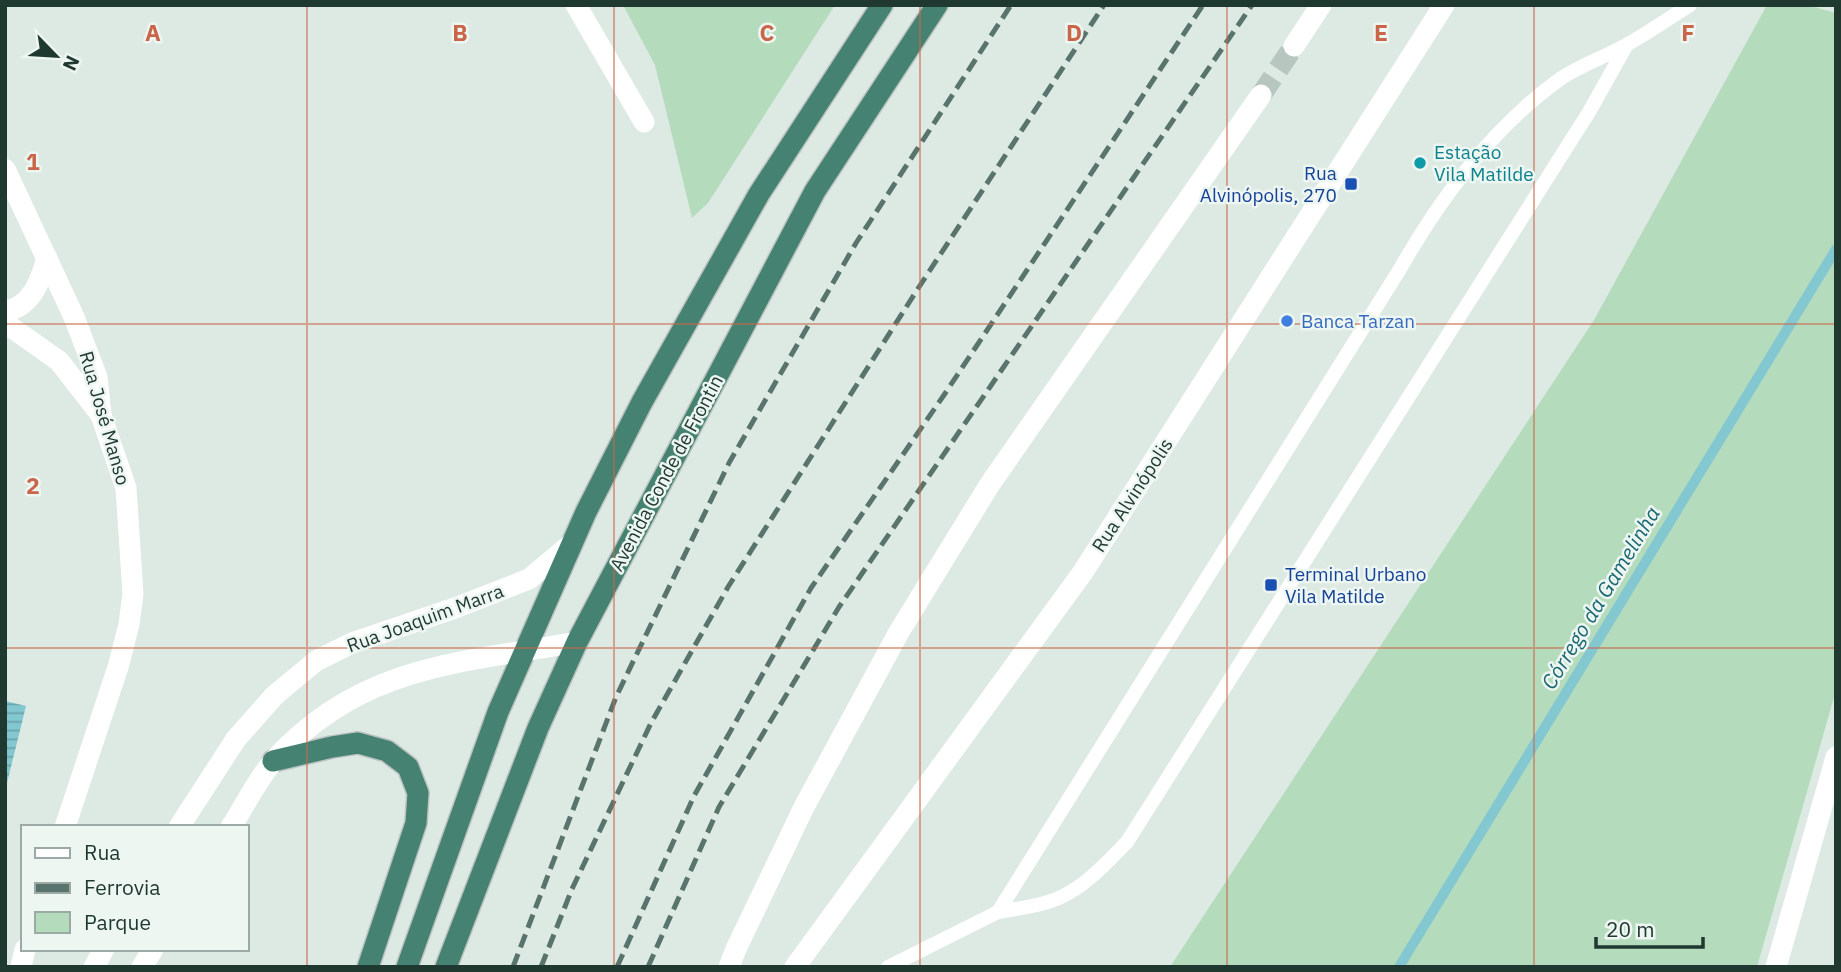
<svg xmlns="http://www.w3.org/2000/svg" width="1841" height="972" viewBox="0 0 1841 972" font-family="'IBM Plex Sans',sans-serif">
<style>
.green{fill:#b5dbbd}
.water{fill:url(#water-rules)}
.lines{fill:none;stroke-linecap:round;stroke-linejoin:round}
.stream{stroke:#83c7d0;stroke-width:10}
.tertiary-tunnel{stroke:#b7c6bf;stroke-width:21;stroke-dasharray:21 10;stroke-linecap:butt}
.trunk-casing{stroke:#bcc3c1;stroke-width:24}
.service{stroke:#fff;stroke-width:14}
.minor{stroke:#fff;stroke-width:21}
.tertiary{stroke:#fff;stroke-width:21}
.trunk{stroke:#458271;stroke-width:21}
.rail{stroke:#58746c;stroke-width:5;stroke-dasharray:14 7;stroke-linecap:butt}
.grid{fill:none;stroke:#c9664a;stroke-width:2;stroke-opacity:0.55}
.culture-dot{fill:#0f9aa8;stroke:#edf6f1;stroke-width:2.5}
.transit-dot{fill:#1a4fb4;stroke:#edf6f1;stroke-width:2.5}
.shop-dot{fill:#3f7fe0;stroke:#edf6f1;stroke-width:2.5}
.labels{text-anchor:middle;stroke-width:5;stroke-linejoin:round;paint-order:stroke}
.culture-label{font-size:19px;fill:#0d838f;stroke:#edf6f1;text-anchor:start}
.transit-label{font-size:19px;fill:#164399;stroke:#edf6f1;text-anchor:end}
.shop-label{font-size:19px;fill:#366cbe;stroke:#edf6f1;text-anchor:start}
.street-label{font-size:19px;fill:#1f3830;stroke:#edf6f1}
.water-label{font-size:21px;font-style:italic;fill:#196873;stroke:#edf6f1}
.grid-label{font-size:23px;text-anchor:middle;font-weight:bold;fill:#c9664a;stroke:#edf6f1;stroke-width:5;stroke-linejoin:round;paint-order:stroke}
</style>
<defs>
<pattern id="water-rules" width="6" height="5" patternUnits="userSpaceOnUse" patternTransform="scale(1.75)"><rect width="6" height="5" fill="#83c7d0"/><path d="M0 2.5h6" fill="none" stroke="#6ba3a9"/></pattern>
</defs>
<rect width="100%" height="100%" fill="#dde9e3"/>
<g class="green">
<path d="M623 5H835L708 203 692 218 655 65Z"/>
<path d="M1767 5H1807L1836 13V690L1757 967H1170L1594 320Z"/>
</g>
<path class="water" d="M5 701 26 706 5 791Z"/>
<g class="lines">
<path class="stream" d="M1399 967 1836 249"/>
<path class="tertiary-tunnel" d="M1261 95 1294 46"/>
<defs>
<g id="trunk">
<path d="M273 761 332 747 358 743 387 751 408 767 418 793 416 823 368 967"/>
<path d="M407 967 498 712 586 512 642 402 759 194 882 5"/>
<path d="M446 967 538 728 577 642 815 191 937 5"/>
</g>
</defs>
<use href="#trunk" class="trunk-casing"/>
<g class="service">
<path d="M998 912C1020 908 1043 906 1063 896 1088 884 1108 861 1127 842L1589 112 1626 46"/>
<path d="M888 967 998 912 1400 269C1441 197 1492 128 1560 79 1580 65 1605 57 1626 45 1648 33 1669 18 1690 5"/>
</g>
<g class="minor">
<path d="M576 5 644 122"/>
<path d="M5 169 74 317 97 377 101 415 126 488 133 594 129 624 119 664 65 827"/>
<path d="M5 311C31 308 41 280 47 258"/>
<path d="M5 323 59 361 101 415"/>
<path d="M21 967 25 949"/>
<path d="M795 967 1083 572 1444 5"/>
</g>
<g class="tertiary">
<path d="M1294 46 1321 5"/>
<path d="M179 827 236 739 275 695 316 661 352 643 455 608 529 579 571 544"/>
<path d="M231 827C245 805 258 778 275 759 361 665 460 663 577 642"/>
<path d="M94 967 104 949"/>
<path d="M142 967 153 949"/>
<path d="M729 967 736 949 804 807 899 632 990 484 1261 95"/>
<path d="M1776 967 1836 757"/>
</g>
<use href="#trunk" class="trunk"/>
<g class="rail">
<path d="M513 967 616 697 729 463 856 243 1011 5"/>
<path d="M541 967 572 889 651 723 728 587 919 287 1104 5"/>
<path d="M617 967 694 796 811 588 944 395 1203 5"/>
<path d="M648 967 719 807 839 607 1252 5"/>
</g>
</g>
<path class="grid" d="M307 5V967M614 5V967M920 5V967M1227 5V967M1534 5V967M5 324H1836M5 648H1836"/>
<circle class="culture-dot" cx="1420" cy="163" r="7"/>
<g class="transit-dot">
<rect x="1344" y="177" width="14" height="14" rx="3.5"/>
<rect x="1264" y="578" width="14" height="14" rx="3.5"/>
</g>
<circle class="shop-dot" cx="1287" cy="321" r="7"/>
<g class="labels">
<g class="culture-label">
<text x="1434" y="159">Estação<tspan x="1434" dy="22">Vila Matilde</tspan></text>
</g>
<g class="transit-label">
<text x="1337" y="180">Rua<tspan x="1337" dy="22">Alvinópolis, 270</tspan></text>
<text x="1285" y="581" text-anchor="start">Terminal Urbano<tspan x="1285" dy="22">Vila Matilde</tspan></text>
</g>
<g class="shop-label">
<text x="1301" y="328">Banca Tarzan</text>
</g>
<g class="street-label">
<text transform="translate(105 418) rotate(74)" y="7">Rua José Manso</text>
<text transform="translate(666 473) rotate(-62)" y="7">Avenida Conde de Frontin</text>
<text transform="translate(1132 495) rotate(-57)" y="7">Rua Alvinópolis</text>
<text transform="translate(425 618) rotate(-20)" y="7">Rua Joaquim Marra</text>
</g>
<g class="water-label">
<text transform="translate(1601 598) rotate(-59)" y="7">Córrego da Gamelinha</text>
</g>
</g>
<g class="grid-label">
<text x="153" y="41">A</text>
<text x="460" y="41">B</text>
<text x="767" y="41">C</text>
<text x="1074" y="41">D</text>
<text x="1381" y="41">E</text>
<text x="1688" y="41">F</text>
<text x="33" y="170">1</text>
<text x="33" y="494">2</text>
</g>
<rect width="1841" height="972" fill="none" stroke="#1f3830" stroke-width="14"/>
<rect x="21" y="825" width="228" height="126" fill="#edf6f1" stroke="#9baaa4" stroke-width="2"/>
<rect x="35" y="848" width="35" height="10" fill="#ffffff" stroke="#9baaa4" stroke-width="2"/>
<text x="84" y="860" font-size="21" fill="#1f3830">Rua</text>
<rect x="35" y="883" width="35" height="10" fill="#58746c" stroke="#9baaa4" stroke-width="2"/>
<text x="84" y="895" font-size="21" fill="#1f3830">Ferrovia</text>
<rect x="35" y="912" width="35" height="21" fill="#b5dbbd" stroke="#9baaa4" stroke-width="2"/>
<text x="84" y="930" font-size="21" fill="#1f3830">Parque</text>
<g transform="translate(56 56) rotate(115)" stroke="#edf6f1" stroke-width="5" paint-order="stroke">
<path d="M0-5L12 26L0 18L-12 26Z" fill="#1f3830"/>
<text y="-10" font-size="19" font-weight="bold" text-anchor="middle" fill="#1f3830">N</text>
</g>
<path d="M1596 937v10h107v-10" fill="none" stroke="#1f3830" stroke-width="3.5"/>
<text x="1606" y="937" font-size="21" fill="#1f3830" stroke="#edf6f1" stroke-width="5" paint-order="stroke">20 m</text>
</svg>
